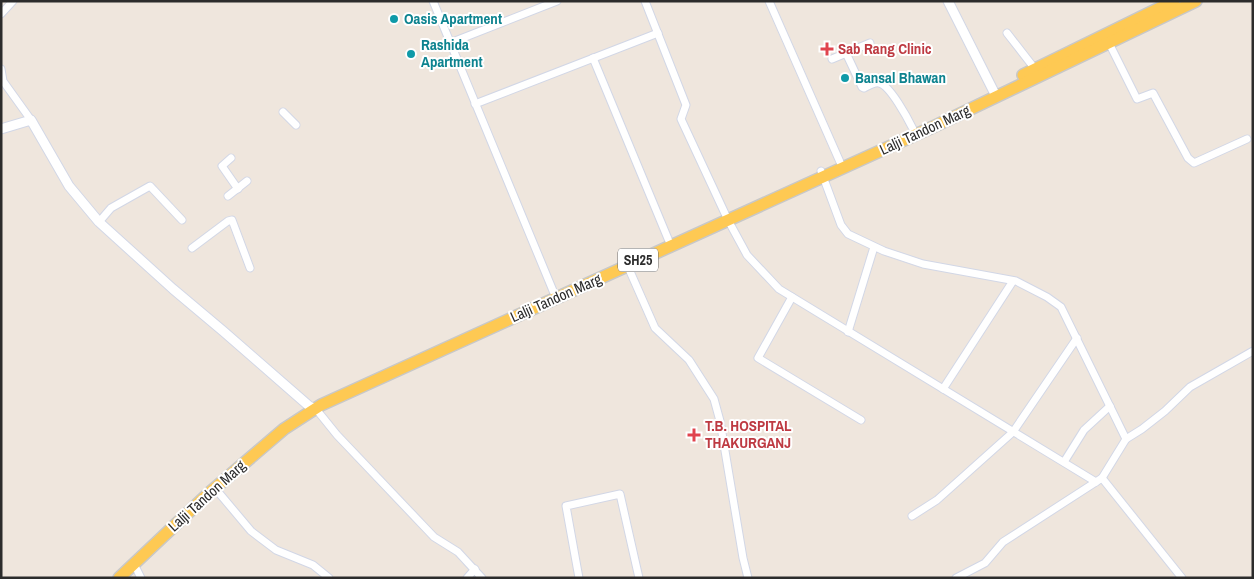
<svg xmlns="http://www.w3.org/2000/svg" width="1254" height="579" viewBox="0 0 1254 579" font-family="'Archivo Narrow',sans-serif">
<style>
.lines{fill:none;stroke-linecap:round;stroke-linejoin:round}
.minor-casing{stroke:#d2d7e6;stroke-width:9}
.tertiary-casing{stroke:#d2d7e6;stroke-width:11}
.primary-casing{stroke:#c8c8c8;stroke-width:14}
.minor{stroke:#fff;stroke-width:7}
.tertiary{stroke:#fff;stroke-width:9}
.primary{stroke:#fec953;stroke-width:11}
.culture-dot{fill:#0f9aa8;stroke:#fff;stroke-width:2}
.health-dot{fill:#e0444e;stroke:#fff;stroke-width:2}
.labels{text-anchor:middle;stroke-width:4;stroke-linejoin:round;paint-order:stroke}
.shield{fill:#fff;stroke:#6b6b6b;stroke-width:1}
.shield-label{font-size:14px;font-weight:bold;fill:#2c2c2c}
.culture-label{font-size:15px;font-weight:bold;fill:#0d838f;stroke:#fff;text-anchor:start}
.health-label{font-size:15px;font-weight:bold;fill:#be3a42;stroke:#fff;text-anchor:start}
.street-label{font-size:15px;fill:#2c2c2c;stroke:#fff}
</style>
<rect width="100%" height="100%" fill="#efe6dd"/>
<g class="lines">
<defs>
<g id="minor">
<path d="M433 1 556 298"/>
<path d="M645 1 686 105 681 119 728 220 747 255 779 289 1096 482"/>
<path d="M769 1 840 162"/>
<path d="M1 14 13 1"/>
<path d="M1007 33 1035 69"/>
<path d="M450 43 557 1"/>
<path d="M1109 43 1137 99 1153 93 1188 158 1194 163 1247 139"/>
<path d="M846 53 862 87 864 88C868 86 875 82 879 83 890 85 908 119 913 129"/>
<path d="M593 58 671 246"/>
<path d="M832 59 870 43"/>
<path d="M1 69 3 81 31 120"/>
<path d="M475 104 658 33"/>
<path d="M283 112 296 125"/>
<path d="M231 158 222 166 238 189"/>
<path d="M821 171 841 225 848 234 884 251 923 264 1016 281 1047 297 1061 307 1126 439 1102 478 1003 542 985 563 956 578"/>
<path d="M228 196 247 181"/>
<path d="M99 222 111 208 150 186 182 220"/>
<path d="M192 248 228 221 232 220 250 268"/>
<path d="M625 260 655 328 689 360 714 399 720 421 743 558 748 578"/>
<path d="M792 297 758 358 861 420"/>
<path d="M848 332 874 247"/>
<path d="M943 389 1013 281"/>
<path d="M316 409 337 435 434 537 458 552 482 578"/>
<path d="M1126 439 1142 429 1165 411 1190 387 1253 351"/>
<path d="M1064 462 1084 430 1110 406"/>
<path d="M1102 478 1182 578"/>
<path d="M214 487 251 531 276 550 313 565 329 578"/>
<path d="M912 516 937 500 1013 432 1077 338"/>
<path d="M134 564 141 578"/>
<path d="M467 578 475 569"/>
<path d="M579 578 566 506 620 494 639 578"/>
</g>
<g id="tertiary">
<path d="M948 1 996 96"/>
<path d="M1 129 31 120 69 186 99 222 173 289 223 331 309 406 316 409"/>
</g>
<g id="primary">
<path d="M1023 75 1174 1"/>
<path d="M119 578 208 494 284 429 321 405 935 126 1196 1"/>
</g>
</defs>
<use href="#minor" class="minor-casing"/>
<use href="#tertiary" class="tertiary-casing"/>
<use href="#primary" class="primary-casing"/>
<use href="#minor" class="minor"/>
<use href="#tertiary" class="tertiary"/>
<use href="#primary" class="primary"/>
</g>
<g class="culture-dot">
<circle cx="394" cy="19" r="5"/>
<circle cx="411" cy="54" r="5"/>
<circle cx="845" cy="78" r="5"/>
</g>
<g class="health-dot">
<path d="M824.5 41.5h5v5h5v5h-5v5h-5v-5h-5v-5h5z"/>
<path d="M691.5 427.5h5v5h5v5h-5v5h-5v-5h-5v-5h5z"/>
</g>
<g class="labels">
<rect class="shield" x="618" y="248.5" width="40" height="23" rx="4"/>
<g class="shield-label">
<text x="638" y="265">SH25</text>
</g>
<g class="culture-label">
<text x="404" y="24">Oasis Apartment</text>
<text x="421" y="50">Rashida<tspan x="421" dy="17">Apartment</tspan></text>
<text x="855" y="83">Bansal Bhawan</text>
</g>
<g class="health-label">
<text x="838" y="54">Sab Rang Clinic</text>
<text x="705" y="431">T.B. HOSPITAL<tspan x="705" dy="17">THAKURGANJ</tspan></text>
</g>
<g class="street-label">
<text transform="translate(925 130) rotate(-25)" y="5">Lalji Tandon Marg</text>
<text transform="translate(556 298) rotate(-24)" y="5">Lalji Tandon Marg</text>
<text transform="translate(207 496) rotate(-42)" y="5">Lalji Tandon Marg</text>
</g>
</g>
<rect width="1254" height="579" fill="none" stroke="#2c2c2c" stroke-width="5"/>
</svg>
